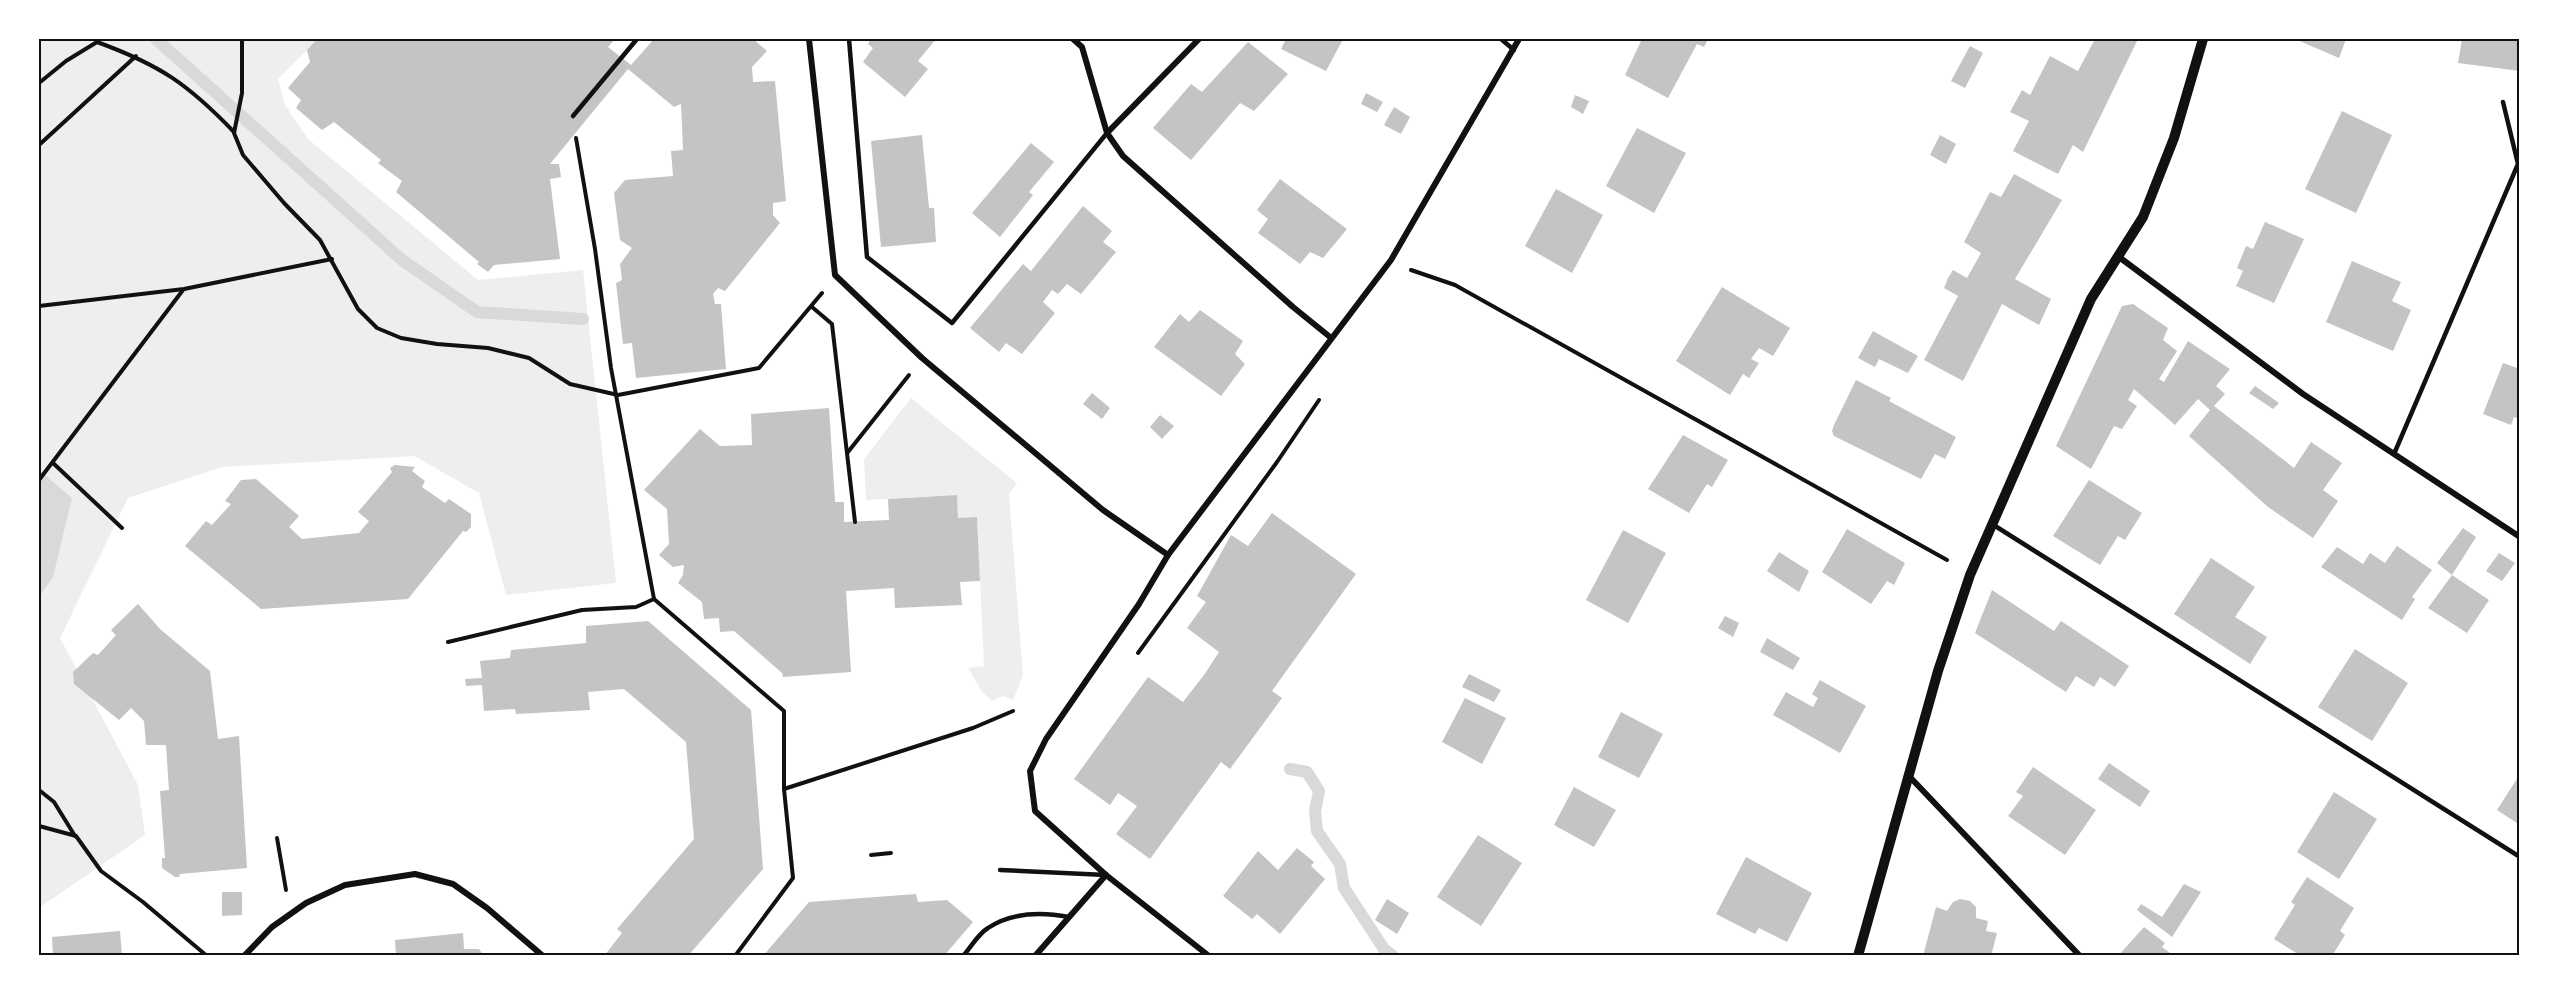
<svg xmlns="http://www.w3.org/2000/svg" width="2559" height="995" viewBox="0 0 2559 995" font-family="'Public Sans',sans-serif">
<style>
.green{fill:#eee}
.water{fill:#d9d9d9}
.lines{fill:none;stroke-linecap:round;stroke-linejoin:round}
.stream{stroke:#d9d9d9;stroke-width:12}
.building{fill:#c4c4c4}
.path{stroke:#111;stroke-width:4}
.service{stroke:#111;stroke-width:4.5}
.minor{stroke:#111;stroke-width:6}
.tertiary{stroke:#111;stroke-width:10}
.neatline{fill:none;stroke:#111;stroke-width:2}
</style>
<rect width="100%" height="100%" fill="#fff"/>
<g class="green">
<path d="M39 39H318L278 79 285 105 308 139 478 280 583 270 616 583 506 595 479 493 414 456 222 467 128 498 60 638 138 785 145 835 39 908Z"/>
<path d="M911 398 1017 483 1009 494 1023 676 1013 700 1003 696 992 701 982 692 968 668 984 666 977 517 958 518 957 495 866 500 864 459Z"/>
</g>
<path class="water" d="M39 470 72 498 53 577 39 597Z"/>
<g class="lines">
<g class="stream">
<path d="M156 39 402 260 477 312 583 319"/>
<path d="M1290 769 1307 772 1319 791 1315 811 1317 831 1340 864 1344 888 1384 949 1393 956"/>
</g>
</g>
<g class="building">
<path d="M317 39H615L608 47 631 65 654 39H753L767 51 752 67 753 82 775 81 786 201 773 203V215L780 223 725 291 718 288 713 294 715 304H721L726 369 636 378 632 343 623 344 616 283 622 280 620 264 632 248 620 240 614 193 625 180 673 176 671 151 683 150 681 104 674 107 628 69 550 164H559L561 177 550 179 560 259 494 265 488 272 477 264 479 262 396 192 402 181 378 163 381 160 334 122 322 130 296 108 301 100 288 88 310 62 307 50Z"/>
<path d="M871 39H936L918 61 928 69 905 97 863 62 873 48 868 44Z"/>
<path d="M1286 39H1343L1326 71 1281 49Z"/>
<path d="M1642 39H1708L1704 47 1697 44 1668 98 1625 75Z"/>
<path d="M2095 39H2138L2083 152 2073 145 2058 174 2013 151 2029 121 2010 112 2022 90 2030 95 2050 56 2078 71Z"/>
<path d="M2295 39H2346L2339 58Z"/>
<path d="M2462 39H2520V71L2458 63Z"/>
<path d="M1248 42 1288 74 1254 111 1240 103 1191 160 1153 128 1191 84 1202 92Z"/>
<path d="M1970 46 1983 53 1965 88 1951 81Z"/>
<path d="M1366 93 1383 102 1377 112 1361 104Z"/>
<path d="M1575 95 1589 101 1583 114 1571 107Z"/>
<path d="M1394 107 1410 117 1401 134 1384 125Z"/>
<path d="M2342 111 2392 135 2356 213 2305 189Z"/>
<path d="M1637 128 1686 153 1654 213 1606 186Z"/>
<path d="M922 135 929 208H934L936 242 881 247 871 141Z"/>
<path d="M1940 135 1956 144 1946 164 1930 155Z"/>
<path d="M1031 143 1054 162 1029 192 1033 195 1000 237 972 213Z"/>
<path d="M2014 174 2062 200 2015 279 2051 299 2039 325 2002 304 1963 381 1924 360 1958 296 1944 288 1948 278 1953 270 1967 278 1981 253 1964 242 1990 192 2001 197Z"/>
<path d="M1280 179 1347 229 1323 258 1310 252 1300 264 1258 233 1268 219 1257 210Z"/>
<path d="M1556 189 1603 215 1572 273 1525 246Z"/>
<path d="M1083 206 1112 231 1103 242 1116 252 1081 294 1067 284 1058 294 1052 290 1043 302 1055 313 1022 354 1006 343 999 352 970 328 1023 264 1031 271Z"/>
<path d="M2265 222 2304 239 2274 303 2236 286 2243 271 2237 268 2246 246 2253 249Z"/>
<path d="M2352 261 2401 282 2392 301 2411 310 2393 351 2326 322Z"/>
<path d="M1722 287 1790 328 1773 356 1759 348 1751 359 1759 363 1749 378 1743 374 1730 395 1676 361Z"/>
<path d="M2133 304 2168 328 2163 340 2177 351 2159 379 2164 382 2188 341 2230 369 2216 386 2225 394 2214 406 2294 468 2311 442 2342 463 2323 490 2338 501 2313 538 2268 507 2189 436 2210 410 2198 399 2175 425 2134 389 2128 400 2137 406 2122 429 2114 426 2091 469 2056 446 2122 306Z"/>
<path d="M1200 310 1243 341 1235 354 1245 364 1221 396 1154 347 1180 314 1189 322Z"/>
<path d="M1873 331 1918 356 1908 373 1879 359 1875 367 1858 358Z"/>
<path d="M2503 363 2520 369V419L2514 417 2511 425 2483 414Z"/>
<path d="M1856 380 1891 398 1889 401 1956 437 1945 459 1935 454 1921 479 1834 436 1832 431 1834 425Z"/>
<path d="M2255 386 2279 403 2273 409 2249 393Z"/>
<path d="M1092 393 1110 408 1102 419 1083 404Z"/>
<path d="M829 408 835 502H844V522L889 520 888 499 957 495 958 518 977 517 980 581 960 582 962 605 895 608 894 588 846 591 851 672 783 677 782 673 734 631 720 632 719 618 704 619 702 602 678 583 683 575 684 565 673 567 659 555 669 544 667 509 644 490 700 429 720 446 752 445 751 414Z"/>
<path d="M1160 415 1174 426 1162 439 1150 427Z"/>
<path d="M1683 435 1728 460 1712 487 1707 484 1689 513 1648 489Z"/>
<path d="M395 465 415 467 412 471 425 481 422 487 445 503 449 499 471 514V527L466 532 463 531 408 599 261 609 185 546 206 521 212 525 231 504 225 501 241 480 256 479 299 516 289 527 302 539 359 533 369 521 358 512 392 472 390 468Z"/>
<path d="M2089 480 2142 513 2125 540 2118 536 2100 565 2053 536Z"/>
<path d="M1272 513 1356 574 1272 691 1282 698 1230 769 1221 762 1150 859 1116 834 1137 806 1118 793 1110 805 1074 779 1148 677 1183 702 1204 675 1219 652 1187 628 1206 602 1197 596 1231 535 1248 546Z"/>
<path d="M2463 528 2476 537 2452 575 2489 600 2467 633 2428 608 2452 575 2437 563Z"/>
<path d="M1847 529 1905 563 1894 585 1887 581 1871 604 1822 572Z"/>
<path d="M1623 530 1666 553 1628 623 1586 600Z"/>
<path d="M2397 546 2432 570 2412 597 2415 599 2402 620 2321 567 2337 547 2363 564 2370 553 2385 563Z"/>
<path d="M1779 552 1809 571 1799 592 1767 571Z"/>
<path d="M2499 553 2515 563 2502 581 2486 571Z"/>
<path d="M2211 558 2255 587 2235 617 2267 637 2250 664 2174 614Z"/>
<path d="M1992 590 2054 631 2061 621 2129 666 2115 687 2100 677 2094 687 2076 676 2066 692 1975 633Z"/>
<path d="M138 604 160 629 210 671 218 739 239 736 247 868 180 874 179 877H175L162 868V858H165L160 791 169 790 166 745H146L144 721 131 708 119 720 74 684 73 672 93 653 98 655 116 635 111 630Z"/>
<path d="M1725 616 1739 623 1733 637 1718 628Z"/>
<path d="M648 621 751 710 763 869 688 956H604L622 933 617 929 694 839 686 742 624 689 588 692 590 710 516 714 515 709 484 711 482 685 466 686 465 679 482 678 480 661 510 658 511 650 586 643V626Z"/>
<path d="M1767 638 1800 658 1793 670 1760 652Z"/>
<path d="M2355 649 2408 683 2372 741 2318 707Z"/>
<path d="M1469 674 1501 690 1494 702 1462 687Z"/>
<path d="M1820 680 1866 706 1840 753 1773 715 1786 692 1813 707 1818 698 1812 694Z"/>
<path d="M1465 698 1506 718 1482 764 1442 742Z"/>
<path d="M1621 712 1663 734 1639 778 1598 757Z"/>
<path d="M2109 763 2150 791 2140 807 2098 779Z"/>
<path d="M2033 767 2096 810 2065 855 2008 816 2023 796 2016 792Z"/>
<path d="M2520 774V825L2497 810Z"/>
<path d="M1574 787 1616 810 1594 847 1554 825Z"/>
<path d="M2334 792 2377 819 2339 879 2297 852Z"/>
<path d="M1478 835 1522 863 1481 926 1437 897Z"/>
<path d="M1297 848 1314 862 1311 866 1325 879 1280 934 1257 914 1252 919 1223 896 1258 851 1278 870Z"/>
<path d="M1746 857 1812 893 1787 942 1759 928 1755 934 1716 914Z"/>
<path d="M2307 877 2354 908 2340 931 2345 935 2332 956H2301L2274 939 2295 905 2291 902Z"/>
<path d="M2184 884 2201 892 2172 937 2137 910 2141 904 2162 917Z"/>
<path d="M222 892H242V915L222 916Z"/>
<path d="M916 894 918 902 947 900 973 922 944 956H763L809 902Z"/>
<path d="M1387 899 1409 913 1397 934 1375 920Z"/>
<path d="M1960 899 1970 901 1976 907V918L1988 921 1986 931 1997 933 1991 956H1923L1936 907 1947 911 1953 902Z"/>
<path d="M2144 927 2165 943 2162 947 2174 956H2118Z"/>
<path d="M120 931 122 956H53L52 937Z"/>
<path d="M463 933 464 949H479L484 956H396L395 940Z"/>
</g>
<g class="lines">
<g class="path">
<path d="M242 39V93L234 133 243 155 284 203 320 240 358 309 377 328 401 338 437 344 488 348 529 358 570 384 618 395 759 368 822 293"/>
<path d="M39 83 66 61 97 42C160 65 188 84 234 132"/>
<path d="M576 138 595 249 611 368 654 599"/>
<path d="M39 145 136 56"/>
<path d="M1411 270 1455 285 1947 560"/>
<path d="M39 306 184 289 332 259"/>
<path d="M812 307 832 324 855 522"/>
<path d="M848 452 909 375"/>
<path d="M53 463 122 528"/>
<path d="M39 480 183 290"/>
<path d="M654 599 784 711V789L793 878 735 956"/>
<path d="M448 642 582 610 636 607 654 599"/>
<path d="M1138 653 1277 462 1319 400"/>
<path d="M784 789 973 728 1013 711"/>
<path d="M39 790 54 802 75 836"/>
<path d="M39 826 76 836 101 871 143 902 207 956"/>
<path d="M277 838 286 890"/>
<path d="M871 855 891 853"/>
</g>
<g class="service">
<path d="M849 39 867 257 952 323 1107 133"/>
<path d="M1501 39 1514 50"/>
<path d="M573 116 637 39"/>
<path d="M2394 454 2518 164 2503 102"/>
<path d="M1992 524 2520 857"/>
<path d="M1000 870 1106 875"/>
<path d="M963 956C971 947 978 934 988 928 1012 912 1042 912 1069 917"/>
</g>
<g class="minor">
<path d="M809 39 835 275 922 358 1103 510 1168 555"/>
<path d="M1073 39 1082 47 1107 133 1123 156 1293 307 1330 337"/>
<path d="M1107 133 1199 39"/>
<path d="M2119 257 2303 394 2520 537"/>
<path d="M1908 775 2080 956"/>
<path d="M244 956 272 927 306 903 345 885 415 874 453 884 487 908 543 956"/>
<path d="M1035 956 1106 875"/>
<path d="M1209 956 1106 875 1035 811 1030 771 1046 739 1139 604 1168 555 1391 260 1519 39"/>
</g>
<path class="tertiary" d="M1858 956 1938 671 1970 575 2091 299 2143 217 2174 138 2203 39"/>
</g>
<rect width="2559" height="995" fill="none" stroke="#ffffff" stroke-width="81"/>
<rect x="40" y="40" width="2478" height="914" class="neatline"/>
</svg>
